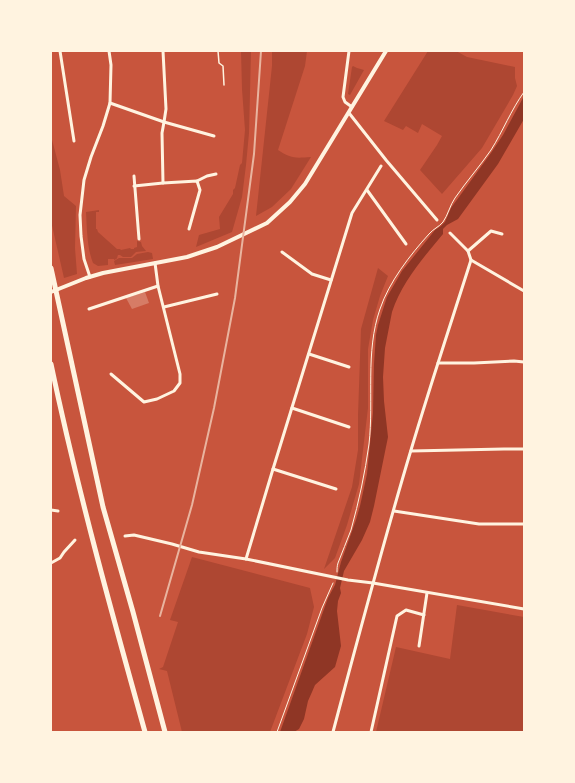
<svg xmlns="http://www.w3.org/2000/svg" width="575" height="783" viewBox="0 0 575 783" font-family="'Sofia Sans Condensed',sans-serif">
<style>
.green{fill:#ae4732}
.water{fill:#8f3625}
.building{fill:#d67c66}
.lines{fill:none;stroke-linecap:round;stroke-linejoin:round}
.path{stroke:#fff3e0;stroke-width:1}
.service{stroke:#fff3e0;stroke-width:1.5}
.minor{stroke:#fff3e0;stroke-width:3}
.secondary{stroke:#fff3e0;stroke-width:4}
.motorway{stroke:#fff3e0;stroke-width:5}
.rail{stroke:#e9b49f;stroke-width:2}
</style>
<rect width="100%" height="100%" fill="#c8553d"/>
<g class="green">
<path d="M241 51H251L249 133 246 165 242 197 232 232 196 247 199 235 220 229 219 217 233 194V190L235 188 240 165 242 163 245 130 242 89Z"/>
<path d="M272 51H307L305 66 278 150C291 159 296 158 311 157L291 189 272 207 256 216 272 66Z"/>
<path d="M428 51H456L467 57 515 67V78L517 86 513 95 482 148 442 194 420 170 437 145 442 136 422 124 418 133 406 126 403 130 384 121Z"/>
<path d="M353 66 357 68 364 70 350 95 348 94 352 67Z"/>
<path d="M51 136 60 170 64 196 76 206 75 248 77 274 64 278 51 221Z"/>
<path d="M99 210V212H96V229H97L98 232 117 249H120L121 250 130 248 131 249H134V248L137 247V241L141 242 142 246 146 251 136 252 131 257H123L120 255H118C117 257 118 259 114 260V259H108V265L98 266 93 263C87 248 87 229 86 212Z"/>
<path d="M148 252 152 253 153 259 115 265 114 261 119 258H132L137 254Z"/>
<path d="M378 268 388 276 380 296 373 320 368 349V408L359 484 347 525 335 558 324 569 352 487 358 450V415L361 329Z"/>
<path d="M192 557 310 588 314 607 307 634 270 732H182L167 671 159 669 163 667 178 622 170 620Z"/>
<path d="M457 605 524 617V732H376L396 647 450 659Z"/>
</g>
<path class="water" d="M524 96V119L498 164 458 219 447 225 443 229V234C423 258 402 282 392 312L385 348 383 377 384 401 388 437 374 506 370 522 362 540 344 571 340 588 341 593 338 601 337 611 341 646 335 667 315 685 312 692 308 701 304 719 299 729 294 732H280L328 598 335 585 341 562 356 520 360 506 367 474 373 413 374 364 376 335 378 325 387 297 402 271 423 245 435 230 441 226 445 222 451 208 491 153 503 135Z"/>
<path class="building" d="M145 292 149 303 132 309 126 298Z"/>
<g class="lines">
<g class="path">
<path d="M337 572C337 569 337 566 338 563 342 552 347 541 351 530 359 501 365 473 369 444 374 400 365 352 380 309 389 282 410 255 429 234 433 229 439 227 443 222 448 215 450 205 455 198 466 182 480 166 491 150 503 131 511 110 524 92"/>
<path d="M277 732 322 608 333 583"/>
</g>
<path class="service" d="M218 51 219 63 223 66 224 85"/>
<g class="minor">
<path d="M60 51 74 141"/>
<path d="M163 51 166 109 164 122 162 133 163 183 197 181 200 190 189 229"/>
<path d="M349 51 343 97 345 102 352 107"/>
<path d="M110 103 164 122 214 136"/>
<path d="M349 113 386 160 437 220"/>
<path d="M134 176 139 239"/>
<path d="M197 181 207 176 216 174"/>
<path d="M134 186 163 183"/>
<path d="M367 190 406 244"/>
<path d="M450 233 468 251 471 260 524 291"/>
<path d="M468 251 491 231 502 234"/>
<path d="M282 252 312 274 331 280"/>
<path d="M90 277 84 259 81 236 80 215 84 180 91 157 103 126 110 103 111 65 109 51"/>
<path d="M164 307 217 294"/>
<path d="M89 309 158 286"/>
<path d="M309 354 349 367"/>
<path d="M438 363H474L514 361 524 362"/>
<path d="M111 374 144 402 157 399 174 391 180 383V374L158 286 155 263"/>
<path d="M292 408 349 427"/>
<path d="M411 451 504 449H524"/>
<path d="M273 469 336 489"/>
<path d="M51 510 58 511"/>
<path d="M394 511 479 524H524"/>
<path d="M125 536 134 535 172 544 199 552 246 559 348 580 373 583 524 609"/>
<path d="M246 559 273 469 352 213 381 166"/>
<path d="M51 563 60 558 64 552 75 540"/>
<path d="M419 646 427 593"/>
<path d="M333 732C358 638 383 543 411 450 430 386 451 323 471 260"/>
<path d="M371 732 397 616 406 610 424 615"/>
</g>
<path class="secondary" d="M51 292 86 278 103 273 187 257 217 247 267 223 290 202 305 184 386 51"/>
<g class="motorway">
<path d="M51 268 103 507 133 612 165 732"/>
<path d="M51 364C77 488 111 610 145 732"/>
</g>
<path class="rail" d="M160 616 192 505 214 408 235 298 254 154 261 51"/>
</g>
<rect width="575" height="783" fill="none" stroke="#fff3e0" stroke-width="104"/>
</svg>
